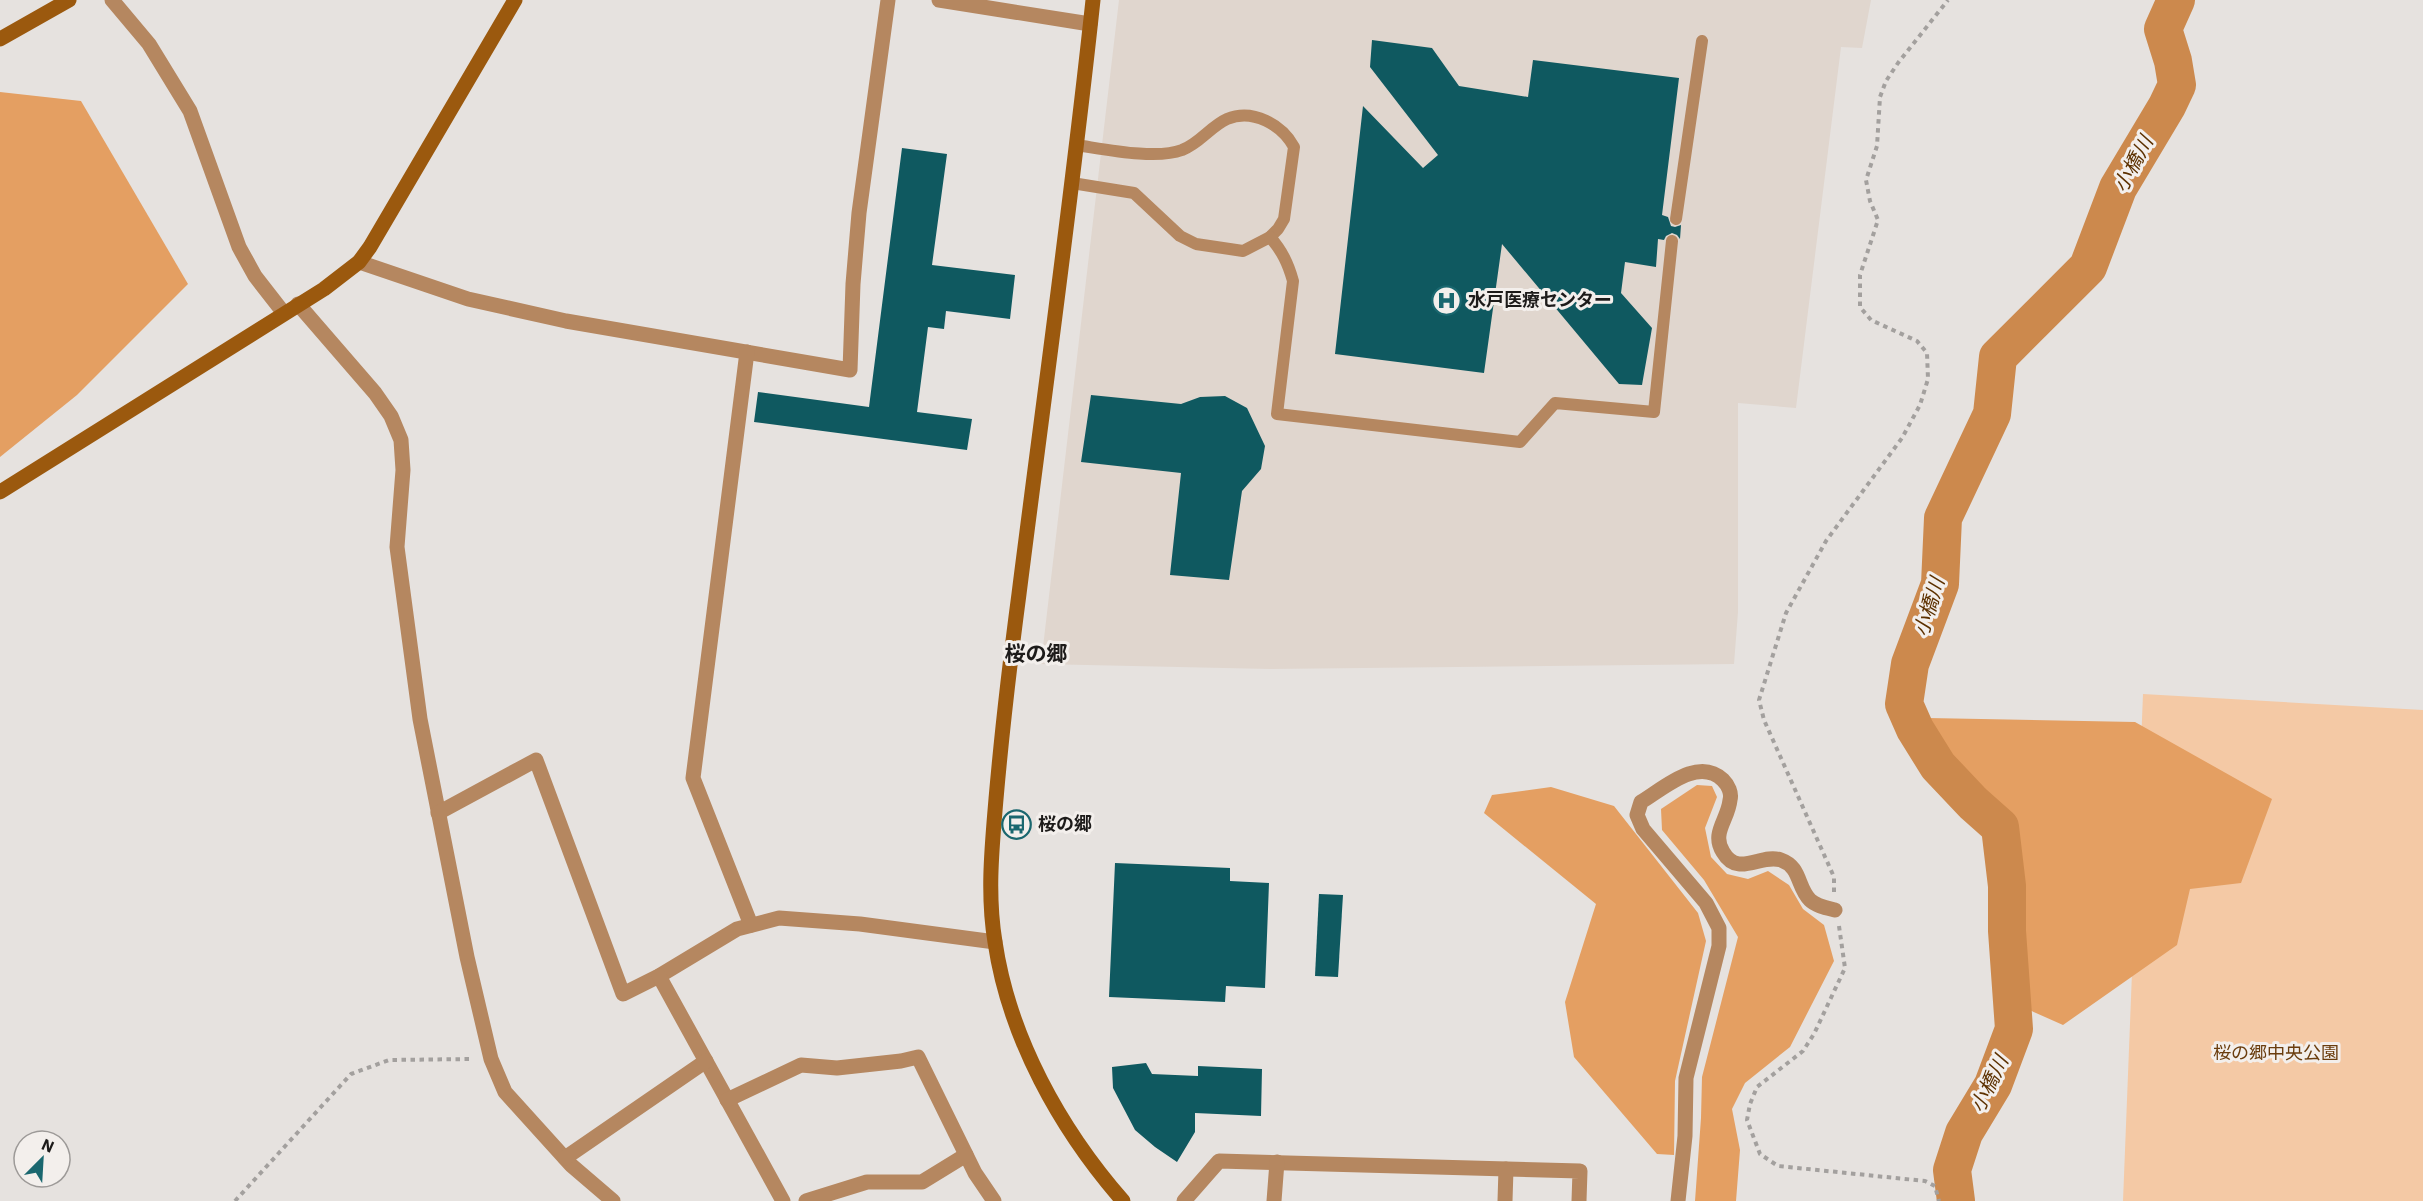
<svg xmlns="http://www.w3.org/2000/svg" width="2423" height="1201" viewBox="0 0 2423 1201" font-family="'IBM Plex Sans','Noto Sans JP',sans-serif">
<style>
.built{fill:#e0d6ce}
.green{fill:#f4c9a5}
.forest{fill:#e49f62}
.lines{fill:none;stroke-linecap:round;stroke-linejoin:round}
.river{stroke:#cc894d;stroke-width:38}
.building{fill:#0f5960}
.path{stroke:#a3a09e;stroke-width:4;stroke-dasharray:4.5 4.5;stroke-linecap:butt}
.lane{stroke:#b58760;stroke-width:12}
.street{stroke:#b58760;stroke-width:15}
.secondary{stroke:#9b590e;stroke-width:15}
.labels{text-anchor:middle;stroke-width:6;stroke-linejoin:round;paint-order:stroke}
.poi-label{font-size:18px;font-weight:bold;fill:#1d1b1a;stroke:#f3efec;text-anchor:start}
.park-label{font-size:18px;fill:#6a3d0e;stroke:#f3efec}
.water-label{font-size:20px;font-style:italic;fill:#5d3100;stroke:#f3efec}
.quarter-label{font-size:21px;font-weight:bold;fill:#1d1b1a;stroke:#f3efec}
</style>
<rect width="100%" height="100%" fill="#e6e2df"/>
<path class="built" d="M1119 0H1871L1862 48 1841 47 1796 408 1738 403V612L1734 664 1270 669 1041 664Z"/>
<path class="green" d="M2143 694 2423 710V1201H2123Z"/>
<g class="forest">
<path d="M0 92 81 101 188 284 77 395 0 457Z"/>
<path d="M1928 718 2135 722 2272 799 2241 883 2190 889 2177 945 2063 1025 2027 1009 2011 833 1964 780Z"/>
<path d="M1697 785 1712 786 1717 797 1705 828 1711 857 1727 874 1748 879 1768 871 1789 885 1803 909 1824 925 1834 961 1790 1047 1745 1083 1732 1109 1740 1150 1736 1201H1695L1701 1118 1702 1077 1738 937 1704 880 1662 830 1661 809Z"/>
<path d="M1551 787 1614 806 1698 913 1706 941 1675 1081 1674 1155 1657 1154 1574 1057 1565 1002 1596 904 1484 813 1492 795Z"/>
</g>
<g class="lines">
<path class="river" d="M1956 1201 1952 1170 1964 1133 1993 1085 2014 1029 2007 931V886L2000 827 1973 803 1938 766 1915 729 1904 704 1910 664 1940 584 1943 518 1992 414 1998 357 2088 267 2118 188 2167 106 2177 85 2173 61 2163 29 2176 0"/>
</g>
<g class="building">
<path d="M1372 40 1432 48 1459 86 1528 97 1533 60 1679 78 1662 215 1668 217 1671 226 1675 227 1681 225 1680 239 1677 235 1672 233 1666 236 1664 240 1658 239 1656 267 1625 262 1621 293 1652 328 1642 385 1619 384 1502 244 1484 373 1335 354 1363 106 1423 168 1438 155 1370 67Z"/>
<path d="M902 148 947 154 932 265 1015 275 1010 319 946 311 944 329 928 327 917 412 972 419 967 450 754 422 758 392 869 407Z"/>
<path d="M1091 395 1181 404 1200 397 1225 396 1247 408 1265 446 1261 469 1242 491 1229 580 1170 575 1181 473 1081 462Z"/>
<path d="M1115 863 1230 868V881L1269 883 1265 988 1226 986 1225 1002 1109 997Z"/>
<path d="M1319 894 1343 895 1338 977 1315 976Z"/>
<path d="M1146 1063 1152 1074 1198 1076V1066L1262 1069 1261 1116 1195 1113V1132L1177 1162 1155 1147 1135 1130 1113 1088 1112 1067Z"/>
</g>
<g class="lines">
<g class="path">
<path d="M1834 892V877L1764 720 1759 700 1786 613 1826 541 1902 438 1920 405 1928 379 1927 353 1917 341 1871 320 1860 307V275L1878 220 1870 201 1866 180 1877 146 1880 97 1886 81 1898 63 1948 0"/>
<path d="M1839 926 1845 968 1814 1034 1803 1051 1757 1087 1750 1104 1747 1120 1760 1154 1778 1166 1925 1181 1935 1186 1939 1201"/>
<path d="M235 1201 351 1074 389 1060 473 1059"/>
</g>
<g class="lane">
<path d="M1072 183 1134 193 1180 236 1196 244 1243 251 1270 237 1278 229 1284 219 1294 147C1282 125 1253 108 1227 119 1211 126 1199 144 1182 150 1156 160 1104 149 1076 145"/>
<path d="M1676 219 1702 41"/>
<path d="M1270 237C1282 251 1288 263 1293 281L1277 414 1520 442 1555 403 1654 412 1672 241"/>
</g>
<g class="street">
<path d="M112 0 149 44 190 111 239 247 255 276 283 312"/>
<path d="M939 0 1090 24"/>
<path d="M359 262 468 299 566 321 850 370 853 284 859 213 888 0"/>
<path d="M298 304 375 393 391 416 401 440 403 470 397 547 420 719 467 957 491 1059 505 1092 571 1165 613 1201"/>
<path d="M747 352 693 778 751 925"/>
<path d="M438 813 536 760 623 994 659 976 737 929 779 918 860 924 995 942"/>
<path d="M659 976 783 1201"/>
<path d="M727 1100 801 1065 837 1068 901 1061 918 1057 975 1173 994 1201"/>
<path d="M565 1158 706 1061"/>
<path d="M806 1201 867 1182H922L966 1155"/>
<path d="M1184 1201 1219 1161 1580 1171 1579 1201"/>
<path d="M1274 1201 1277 1162"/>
<path d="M1505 1201 1506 1169"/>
<path d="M1678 1201 1685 1136 1686 1078 1719 946V928L1706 903 1643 829 1637 815 1641 802C1663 789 1698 756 1723 780 1728 785 1732 793 1730 800 1728 820 1711 833 1723 852 1738 878 1761 853 1781 860 1801 867 1797 887 1810 900 1816 906 1827 908 1835 910"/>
</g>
<g class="secondary">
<path d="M1093 0C1072 198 1044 396 1019 594 1010 662 1002 730 996 799 992 847 987 894 995 942 1009 1037 1060 1129 1123 1201"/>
<path d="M0 39 69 0"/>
<path d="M0 492 324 289 359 262 370 247 515 0"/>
</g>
</g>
<defs>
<symbol id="hospital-ring" viewBox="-11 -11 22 22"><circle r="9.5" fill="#f3efec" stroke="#1a676f" stroke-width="1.5"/><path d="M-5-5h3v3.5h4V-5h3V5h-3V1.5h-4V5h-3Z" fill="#1a676f"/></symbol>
<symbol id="bus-ring" viewBox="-11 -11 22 22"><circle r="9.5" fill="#f3efec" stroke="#1a676f" stroke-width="1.5"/><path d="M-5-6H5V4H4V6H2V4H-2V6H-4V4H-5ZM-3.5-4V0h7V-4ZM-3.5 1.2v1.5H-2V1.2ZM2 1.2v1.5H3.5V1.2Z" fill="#1a676f"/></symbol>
</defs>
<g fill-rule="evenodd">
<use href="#hospital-ring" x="1430" y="284" width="33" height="33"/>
<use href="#bus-ring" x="1000" y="808" width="33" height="33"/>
</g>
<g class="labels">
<g class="poi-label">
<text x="1468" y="306">水戸医療センター</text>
<text x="1038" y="830">桜の郷</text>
</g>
<g class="park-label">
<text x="2276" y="1059">桜の郷中央公園</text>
</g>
<g class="water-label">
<text transform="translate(2133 164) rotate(-62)" y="7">小橋川</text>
<text transform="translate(1929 607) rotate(-73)" y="7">小橋川</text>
<text transform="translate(1989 1084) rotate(-64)" y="7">小橋川</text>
</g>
<g class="quarter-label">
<text x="1036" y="661">桜の郷</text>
</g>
</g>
<g transform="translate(42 1159) rotate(24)"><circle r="28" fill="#f3efec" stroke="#9d9a98" stroke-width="1.5"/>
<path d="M0-4.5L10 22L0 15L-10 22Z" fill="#1a676f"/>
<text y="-9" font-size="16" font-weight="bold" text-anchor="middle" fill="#1d1b1a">N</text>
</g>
</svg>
